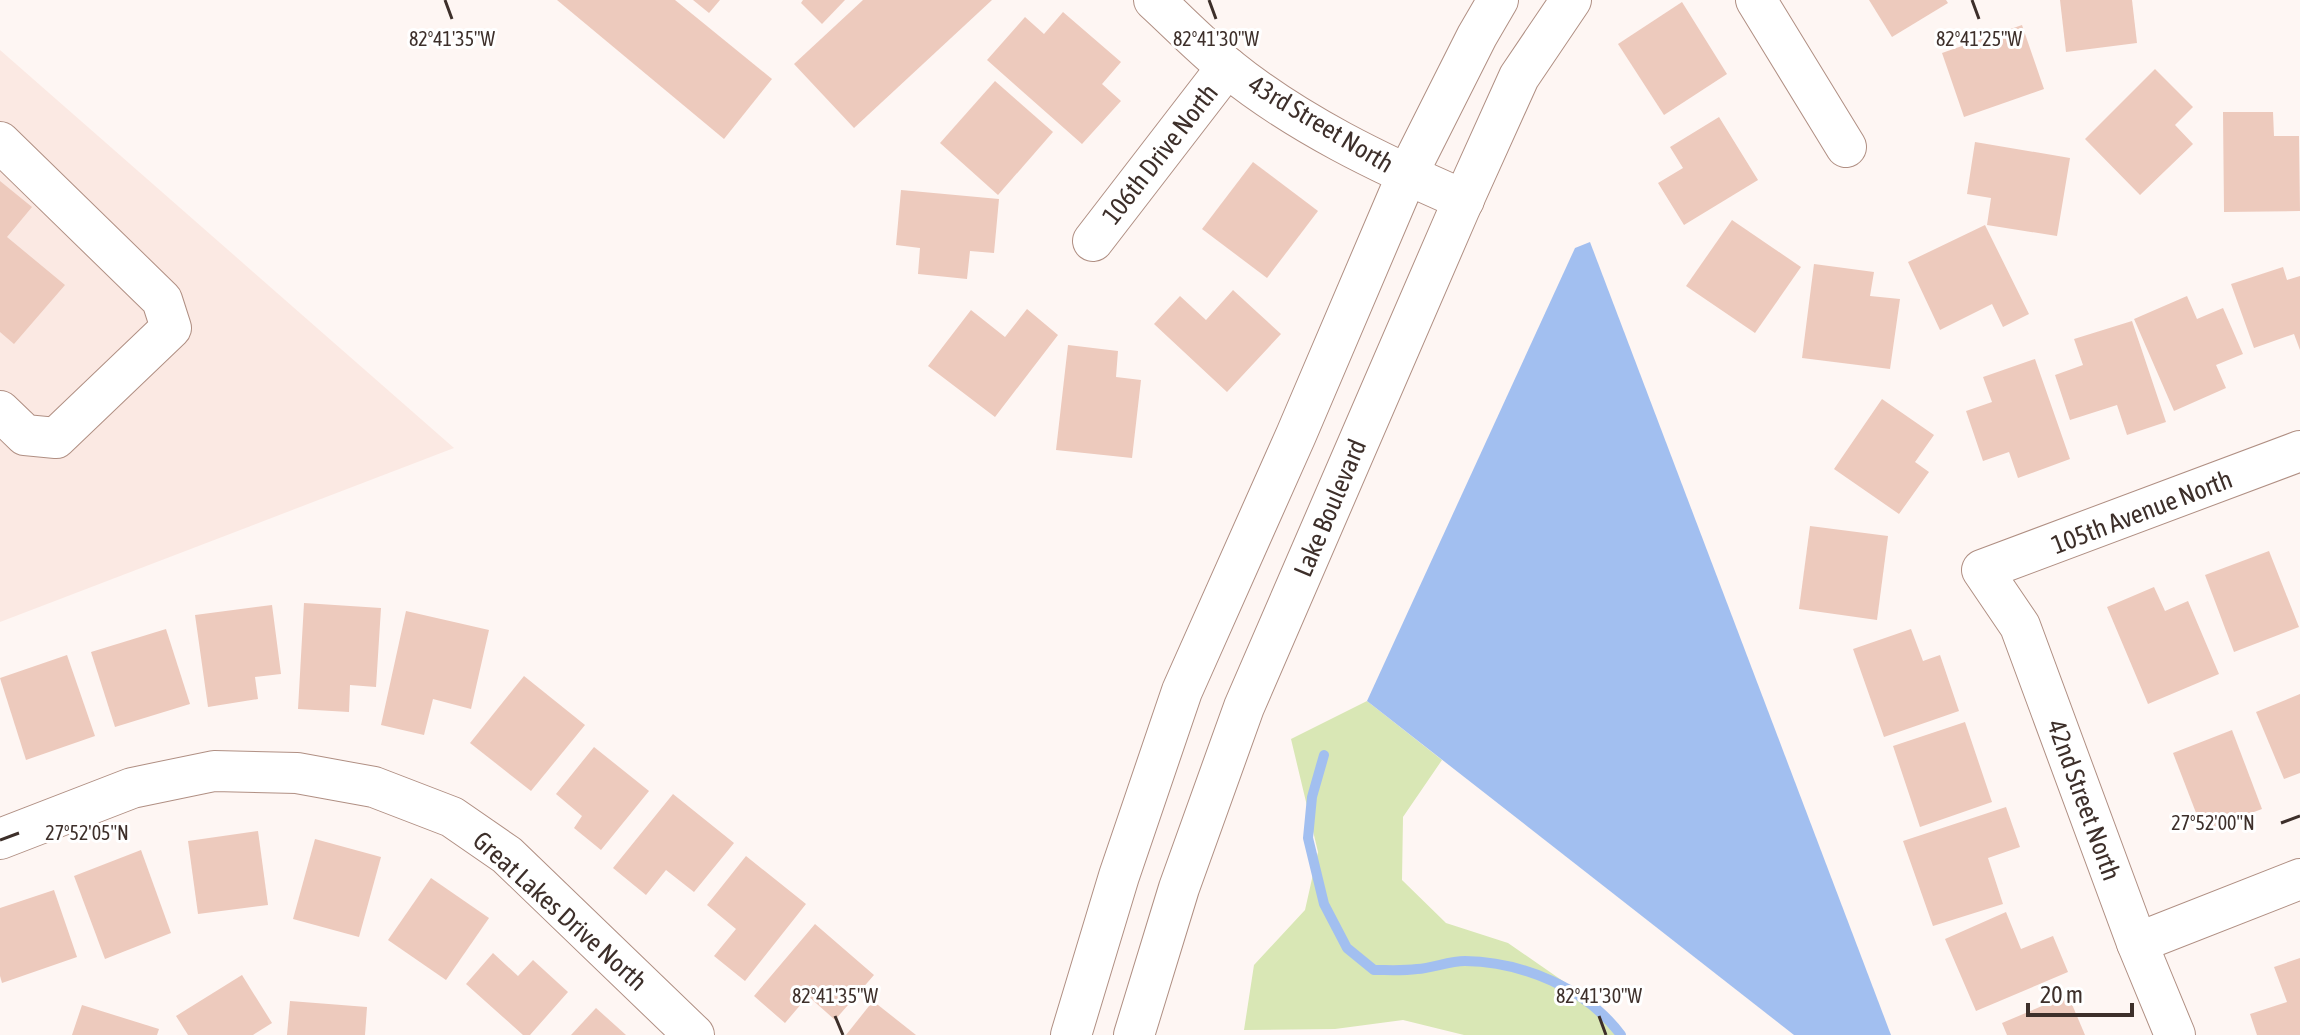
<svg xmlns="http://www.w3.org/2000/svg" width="2300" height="1035" viewBox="0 0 2300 1035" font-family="'Asap Condensed',sans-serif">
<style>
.built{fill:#fbe9e3}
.green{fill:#d9e7b5}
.water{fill:#a2bff0}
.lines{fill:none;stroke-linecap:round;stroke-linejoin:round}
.stream{stroke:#a2bff0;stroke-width:10}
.building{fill:#edcabd}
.minor-casing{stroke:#b08f83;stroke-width:42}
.minor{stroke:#fff;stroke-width:40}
.ticks{fill:none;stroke:#3d2f2a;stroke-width:3}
.labels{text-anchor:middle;stroke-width:6;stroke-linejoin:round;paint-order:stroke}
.street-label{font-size:26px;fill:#3d2f2a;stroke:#fff}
.ticks-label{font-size:20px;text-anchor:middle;fill:#3d2f2a;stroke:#fff;stroke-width:6;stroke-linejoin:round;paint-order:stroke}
</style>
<rect width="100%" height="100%" fill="#fef6f3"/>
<path class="built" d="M0 50 454 448 0 622Z"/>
<path class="green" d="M1367 701 1442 760 1403 817 1402 880 1446 923 1508 943 1596 1004 1626 1035H1464L1403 1020 1335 1029 1244 1030 1254 965 1305 910 1318 852 1291 739Z"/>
<path class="water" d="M1590 242 1891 1035H1794L1367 701 1575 248Z"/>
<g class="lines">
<path class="stream" d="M1324 755 1312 797 1308 838 1324 904 1347 948 1374 970C1388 970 1403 971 1417 969 1433 968 1449 961 1465 961 1523 962 1586 988 1621 1035"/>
</g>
<g class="building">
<path d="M557 0H675L772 79 724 139Z"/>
<path d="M693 0H720L709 13Z"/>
<path d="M803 0H845L822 24 801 3Z"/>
<path d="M863 0H992L854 128 794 64Z"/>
<path d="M1869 0H1946L1948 3 1892 37Z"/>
<path d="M2060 0H2132L2137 43 2066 52Z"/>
<path d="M1682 2 1727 74 1664 115 1618 44Z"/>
<path d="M1063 12 1121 62 1102 84 1121 101 1082 144 987 60 1025 17 1044 34Z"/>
<path d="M2022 25 2044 89 1964 117 1942 53Z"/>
<path d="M2155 69 2193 107 2175 125 2193 144 2140 195 2085 139Z"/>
<path d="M995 81 1053 132 998 195 940 143Z"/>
<path d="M2223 112H2273L2274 136H2299L2300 211 2224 212Z"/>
<path d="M1719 117 1758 180 1684 225 1658 183 1683 168 1670 147Z"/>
<path d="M1975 142 2070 158 2057 236 1987 225 1991 198 1967 194Z"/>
<path d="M1253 162 1318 211 1267 278 1202 229Z"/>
<path d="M0 181 32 207 7 237 65 285 14 344 0 332Z"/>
<path d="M901 190 999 199 994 253 970 251 967 279 918 274 920 248 896 245Z"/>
<path d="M1732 220 1801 267 1755 333 1686 286Z"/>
<path d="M1985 225 2029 314 2003 327 1992 304 1940 330 1908 262Z"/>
<path d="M1814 264 1874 272 1870 296 1900 299 1890 369 1802 358Z"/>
<path d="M2283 267 2287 280 2300 276V350L2294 334 2254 348 2231 284Z"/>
<path d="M1233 290 1281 334 1227 392 1154 324 1180 296 1206 320Z"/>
<path d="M2187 296 2197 319 2223 308 2243 354 2216 365 2226 388 2174 411 2134 319Z"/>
<path d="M1027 309 1058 335 995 417 928 366 971 310 1005 337Z"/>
<path d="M2132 321 2166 422 2127 435 2117 405 2070 420 2055 375 2083 365 2074 339Z"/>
<path d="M1068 345 1118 351 1116 377 1141 380 1132 458 1056 450Z"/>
<path d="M2035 359 2070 459 2018 478 2009 452 1983 461 1966 411 1992 402 1983 377Z"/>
<path d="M1882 399 1934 435 1915 462 1929 472 1899 514 1834 469Z"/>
<path d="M1810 526 1888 536 1877 620 1799 609Z"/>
<path d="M2269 551 2299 627 2234 652 2205 575Z"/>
<path d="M2154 587 2165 611 2188 601 2219 674 2148 704 2107 607Z"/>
<path d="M304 603 381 608 376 687 350 685 349 712 298 709Z"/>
<path d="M272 605 281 674 255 677 258 699 208 707 195 615Z"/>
<path d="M406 611 489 630 471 709 433 699 424 735 381 725Z"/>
<path d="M166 629 190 704 115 727 91 652Z"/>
<path d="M1911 629 1923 661 1940 655 1959 711 1884 737 1853 649Z"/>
<path d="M67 655 95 736 26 760 0 678Z"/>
<path d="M524 676 585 725 531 791 470 743Z"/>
<path d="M2300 694V773L2284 779 2256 712Z"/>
<path d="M1965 722 1992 802 1920 827 1893 746Z"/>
<path d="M2232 730 2262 809 2203 831 2173 753Z"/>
<path d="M594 747 649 791 601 850 574 828 582 816 556 794Z"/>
<path d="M673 794 734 843 694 892 666 870 646 895 613 868Z"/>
<path d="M2006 807 2020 847 1988 858 2003 904 1933 926 1903 841Z"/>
<path d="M258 831 268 905 198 914 188 841Z"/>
<path d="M315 839 381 857 359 937 293 919Z"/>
<path d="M141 850 171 933 105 959 74 876Z"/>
<path d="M746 856 806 904 745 981 714 956 736 929 707 905Z"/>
<path d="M431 878 489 918 446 980 388 940Z"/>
<path d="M54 890 77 957 2 983 0 976V908Z"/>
<path d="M2006 912 2021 949 2053 936 2068 972 1976 1011 1945 939Z"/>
<path d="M815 924 874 975 835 1020 808 996 785 1023 754 996Z"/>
<path d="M493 953 518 976 533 960 568 992 530 1035H523L466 984Z"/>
<path d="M2300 958V1035H2257L2250 1014 2287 1002 2274 967Z"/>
<path d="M242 975 272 1023 253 1035H188L176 1016Z"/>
<path d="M2068 995 2085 1035H2007L2002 1023Z"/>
<path d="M290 1001 367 1007 365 1035H287Z"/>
<path d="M873 1001 916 1035H846Z"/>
<path d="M82 1005 159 1029 157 1035H72Z"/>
<path d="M596 1008 626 1035H571Z"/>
</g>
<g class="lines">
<defs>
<g id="minor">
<path d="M1154 0C1178 22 1201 46 1227 67 1297 124 1381 164 1464 200"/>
<path d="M1756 0 1846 147"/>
<path d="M0 142 162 300 171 328 56 438 25 435 0 411"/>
<path d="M1093 241 1227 67"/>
<path d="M0 839 132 788 214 771 297 773 374 787 452 817 507 855 694 1035"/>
<path d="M2137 943 2300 879"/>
<path d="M1071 1035 1119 876 1182 691 1296 435 1407 175 1477 36 1498 0"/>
<path d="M1134 1035 1179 888 1244 707 1459 210 1519 77 1571 0"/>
<path d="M2175 1035 2137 943 2020 626 1982 570 2300 451"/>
</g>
</defs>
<use href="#minor" class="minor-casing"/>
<use href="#minor" class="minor"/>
</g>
<path class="ticks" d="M445 0 452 19M1209 0 1216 19M1972 0 1979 19M2281 823 2300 816M0 840 19 833M835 1016 843 1035M1599 1016 1606 1035"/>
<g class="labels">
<g class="street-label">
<text transform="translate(1321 124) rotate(31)" y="9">43rd Street North</text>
<text transform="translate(1160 154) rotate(-52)" y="9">106th Drive North</text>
<text transform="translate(1330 508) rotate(-67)" y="9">Lake Boulevard</text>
<text transform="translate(2142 512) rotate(-21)" y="9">105th Avenue North</text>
<text transform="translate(2084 800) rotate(70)" y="9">42nd Street North</text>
<text transform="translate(560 911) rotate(42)" y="9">Great Lakes Drive North</text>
</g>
</g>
<g class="ticks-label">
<text x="452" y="46">82°41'35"W</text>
<text x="1216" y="46">82°41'30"W</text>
<text x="1979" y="46">82°41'25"W</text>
<text x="2213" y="830">27°52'00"N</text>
<text x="87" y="840">27°52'05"N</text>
<text x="835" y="1003">82°41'35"W</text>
<text x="1599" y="1003">82°41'30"W</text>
</g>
<path d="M2028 1003v12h104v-12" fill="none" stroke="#3d2f2a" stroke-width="4"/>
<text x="2040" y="1003" font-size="24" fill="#3d2f2a" stroke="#ffffff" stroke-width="6" paint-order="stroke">20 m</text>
</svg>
